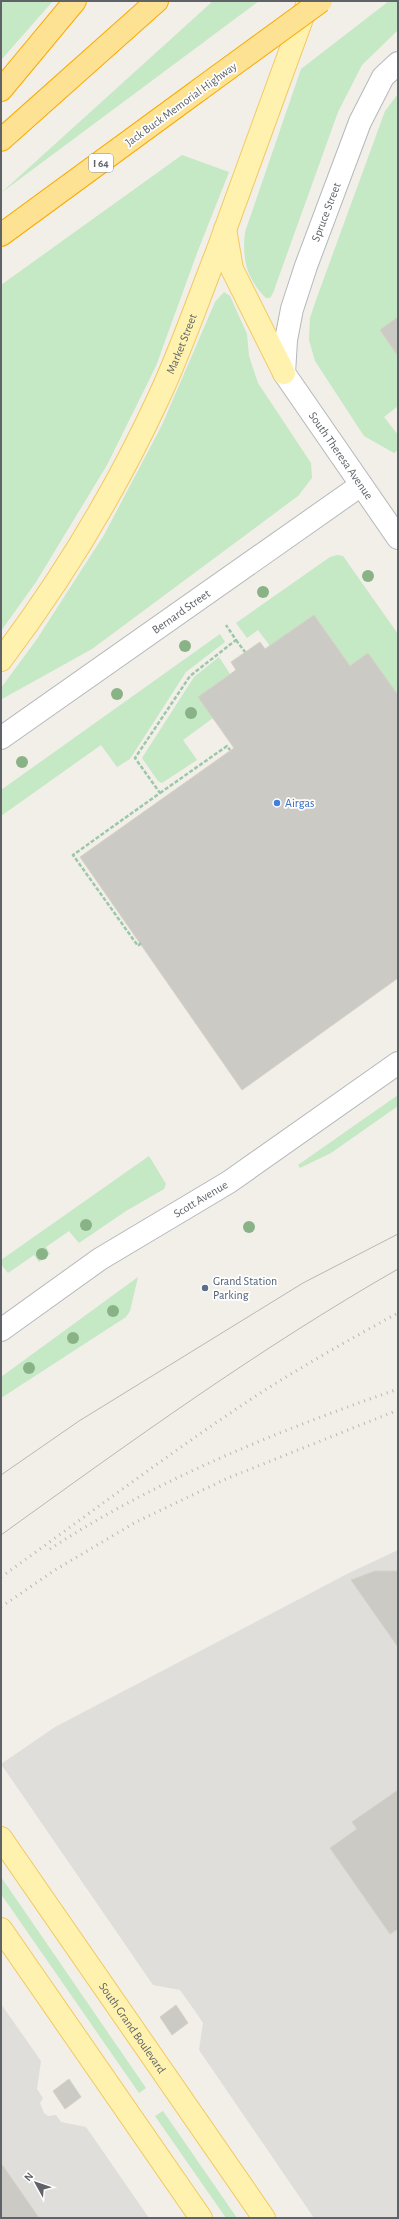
<svg xmlns="http://www.w3.org/2000/svg" width="399" height="2219" viewBox="0 0 399 2219" font-family="'Alegreya Sans',sans-serif">
<style>
.industrial{fill:#e0deda}
.green{fill:#c5e8c5}
.building{fill:#cccac5;stroke:#d6d1c6}
.lines{fill:none;stroke-linecap:round;stroke-linejoin:round}
.street-casing{stroke:#b5b8bc;stroke-width:24}
.primary-casing{stroke:#f2c960;stroke-width:24}
.highway-casing{stroke:#f9ab00;stroke-width:24}
.path{stroke:#9cc7a9;stroke-width:2.5;stroke-dasharray:4 2;stroke-linecap:butt}
.street{stroke:#fff;stroke-width:22}
.primary{stroke:#fff2af;stroke-width:22}
.highway{stroke:#fde293;stroke-width:22}
.tram{stroke:#b6b7b8;stroke-width:1}
.rail{stroke:#b6b7b8;stroke-width:3;stroke-dasharray:1 5;stroke-linecap:butt}
.highway-bridge-casing{stroke:#f9ab00;stroke-width:24;stroke-linecap:butt}
.highway-bridge{stroke:#fde293;stroke-width:22}
.tree{fill:#89b387}
.shop-dot{fill:#3f7fe0;stroke:#fff;stroke-width:1.5}
.service-dot{fill:#5c6f8a;stroke:#fff;stroke-width:1.5}
.labels{text-anchor:middle;stroke-width:3.5;stroke-linejoin:round;paint-order:stroke}
.shield{fill:#fff;stroke:#8f9295;stroke-width:1}
.shield-label{font-size:11px;font-weight:bold;fill:#5f6368}
.street-label{font-size:12px;fill:#5f6368;stroke:#fff}
.shop-label{font-size:12px;fill:#366cbe;stroke:#fff;text-anchor:start}
.service-label{font-size:12px;fill:#4e5e75;stroke:#fff;text-anchor:start}
</style>
<rect width="100%" height="100%" fill="#f1efe8"/>
<g class="industrial">
<path d="M398 1550V2218H314L199 2050 203 2023 197 2014 180 1990 153 1985 1 1764 55 1727 347 1574Z"/>
<path d="M1 2004 41 2061 37 2089 43 2098 40 2103 44 2113 48 2116 56 2115 61 2122 86 2127 149 2218H1Z"/>
</g>
<g class="green">
<path d="M1 1H53L1 60Z"/>
<path d="M213 1H259L1 193Z"/>
<path d="M389 1H398V30L362 65 338 112 273 293 270 298H266C246 278 242 258 245 232L301 69Z"/>
<path d="M398 94V406L384 417 398 435V450L394 453 364 436 315 361 309 340 310 318 316 300 385 111Z"/>
<path d="M182 155 229 172 197 253 156 366 107 465 36 582 1 631V285Z"/>
<path d="M224 292 230 296 247 334 249 356 258 383 311 463 312 478 298 496 92 649 2 699 1 688 37 639 104 535 162 425 215 302Z"/>
<path d="M337 555 343 556 398 634V695L368 653 350 666 314 615 270 646 258 630 247 638 236 623 330 557Z"/>
<path d="M220 634 225 642 186 672 130 759 117 767 101 745 1 816V790Z"/>
<path d="M219 657 230 674 198 697 213 718 183 740 197 760 162 783 158 781 142 758 194 677Z"/>
<path d="M398 1095V1106L331 1153 300 1168 298 1165Z"/>
<path d="M149 1156 166 1184 164 1189 126 1211 79 1243 69 1231 46 1247 50 1254 39 1262 34 1255 8 1273 1 1264V1260Z"/>
<path d="M138 1277 130 1311 126 1317 1 1398V1377Z"/>
<path d="M1 1877 146 2088 139 2093 1 1894Z"/>
<path d="M163 2111 237 2218H226L155 2116Z"/>
</g>
<g class="building">
<path d="M398 317V356L380 330Z"/>
<path d="M314 615 350 666 368 653 398 695V978L242 1090 80 857 234 748 198 697 236 670 231 662 260 642 265 649Z"/>
<path d="M375 1571H398V1647L351 1580Z"/>
<path d="M398 1790V1929L390 1934 330 1848 357 1829 352 1822Z"/>
<path d="M176 2005 188 2023 172 2035 160 2017Z"/>
<path d="M69 2079 81 2097 65 2109 53 2091Z"/>
<path d="M1 2163 39 2218H1Z"/>
</g>
<g class="lines">
<defs>
<g id="street">
<path id="s1" d="M398 63 383 77 360 122 306 266 292 309 286 340 284 373 398 538"/>
<path id="s2" d="M1 738 361 485"/>
<path id="s3" d="M1 1330 100 1259 229 1182 398 1063"/>
</g>
<g id="primary">
<path d="M225 229 232 269 284 373"/>
<path id="s4" d="M1 660C63 578 116 490 159 397 181 350 198 300 217 252 247 169 277 87 307 5"/>
<path id="s5" d="M1 1838 264 2218"/>
<path d="M1 1929 201 2218"/>
</g>
<g id="highway">
<path d="M1 90 75 1"/>
<path d="M1 140 157 1"/>
<path d="M1 235 199 90"/>
</g>
</defs>
<use href="#street" class="street-casing"/>
<use href="#primary" class="primary-casing"/>
<use href="#highway" class="highway-casing"/>
<g class="path">
<path d="M236 640 245 652"/>
<path d="M160 793 227 746 230 750"/>
<path d="M141 943 138 946 73 855 160 793 135 758 190 676 236 640 226 625"/>
</g>
<use href="#street" class="street"/>
<use href="#primary" class="primary"/>
<use href="#highway" class="highway"/>
<g class="tram">
<path d="M1 1475 79 1421 303 1283 398 1234"/>
<path d="M1 1535C130 1442 260 1348 398 1269"/>
</g>
<g class="rail">
<path d="M50 1549C157 1479 278 1431 398 1389"/>
<path d="M1 1577C88 1515 173 1450 262 1392 306 1364 352 1338 398 1313"/>
<path d="M1 1607 55 1570 136 1522 228 1478 398 1410"/>
</g>
<defs>
<path id="highway-bridge" d="M199 90 321 1"/>
</defs>
<use href="#highway-bridge" class="highway-bridge-casing"/>
<use href="#highway-bridge" class="highway-bridge"/>
</g>
<g class="tree">
<circle cx="368" cy="576" r="6"/>
<circle cx="263" cy="592" r="6"/>
<circle cx="185" cy="646" r="6"/>
<circle cx="117" cy="694" r="6"/>
<circle cx="191" cy="713" r="6"/>
<circle cx="22" cy="762" r="6"/>
<circle cx="86" cy="1225" r="6"/>
<circle cx="249" cy="1227" r="6"/>
<circle cx="42" cy="1254" r="6"/>
<circle cx="113" cy="1311" r="6"/>
<circle cx="73" cy="1338" r="6"/>
<circle cx="29" cy="1368" r="6"/>
</g>
<circle class="shop-dot" cx="277" cy="803" r="4"/>
<circle class="service-dot" cx="205" cy="1288" r="4"/>
<g class="labels">
<rect class="shield" x="89" y="154" width="24" height="18" rx="3"/>
<g class="shield-label">
<text x="101" y="167">I 64</text>
</g>
<g class="street-label">
<text transform="translate(181 104) rotate(-36)" y="4">Jack Buck Memorial Highway</text>
<text transform="translate(326 212) rotate(-69)" y="4">Spruce Street</text>
<text dy="4" stroke="none"><textPath href="#s4" startOffset="365">Market Street</textPath></text>
<text dy="4" stroke="none"><textPath href="#s1" startOffset="435">South Theresa Avenue</textPath></text>
<text dy="4" stroke="none"><textPath href="#s2" startOffset="220">Bernard Street</textPath></text>
<text dy="4" stroke="none"><textPath href="#s3" startOffset="239">Scott Avenue</textPath></text>
<text dy="4" stroke="none"><textPath href="#s5" startOffset="231">South Grand Boulevard</textPath></text>
</g>
<g class="shop-label">
<text x="285" y="807">Airgas</text>
</g>
<g class="service-label">
<text x="213" y="1285">Grand Station<tspan x="213" dy="14">Parking</tspan></text>
</g>
</g>
<rect width="399" height="2219" fill="none" stroke="#5f6368" stroke-width="4"/>
<g transform="translate(36 2183) rotate(310)" stroke="#ffffff" stroke-width="3" paint-order="stroke">
<path d="M0-3L7 15L0 10L-7 15Z" fill="#5f6368"/>
<text y="-6" font-size="11" font-weight="bold" text-anchor="middle" fill="#5f6368">N</text>
</g>
</svg>
